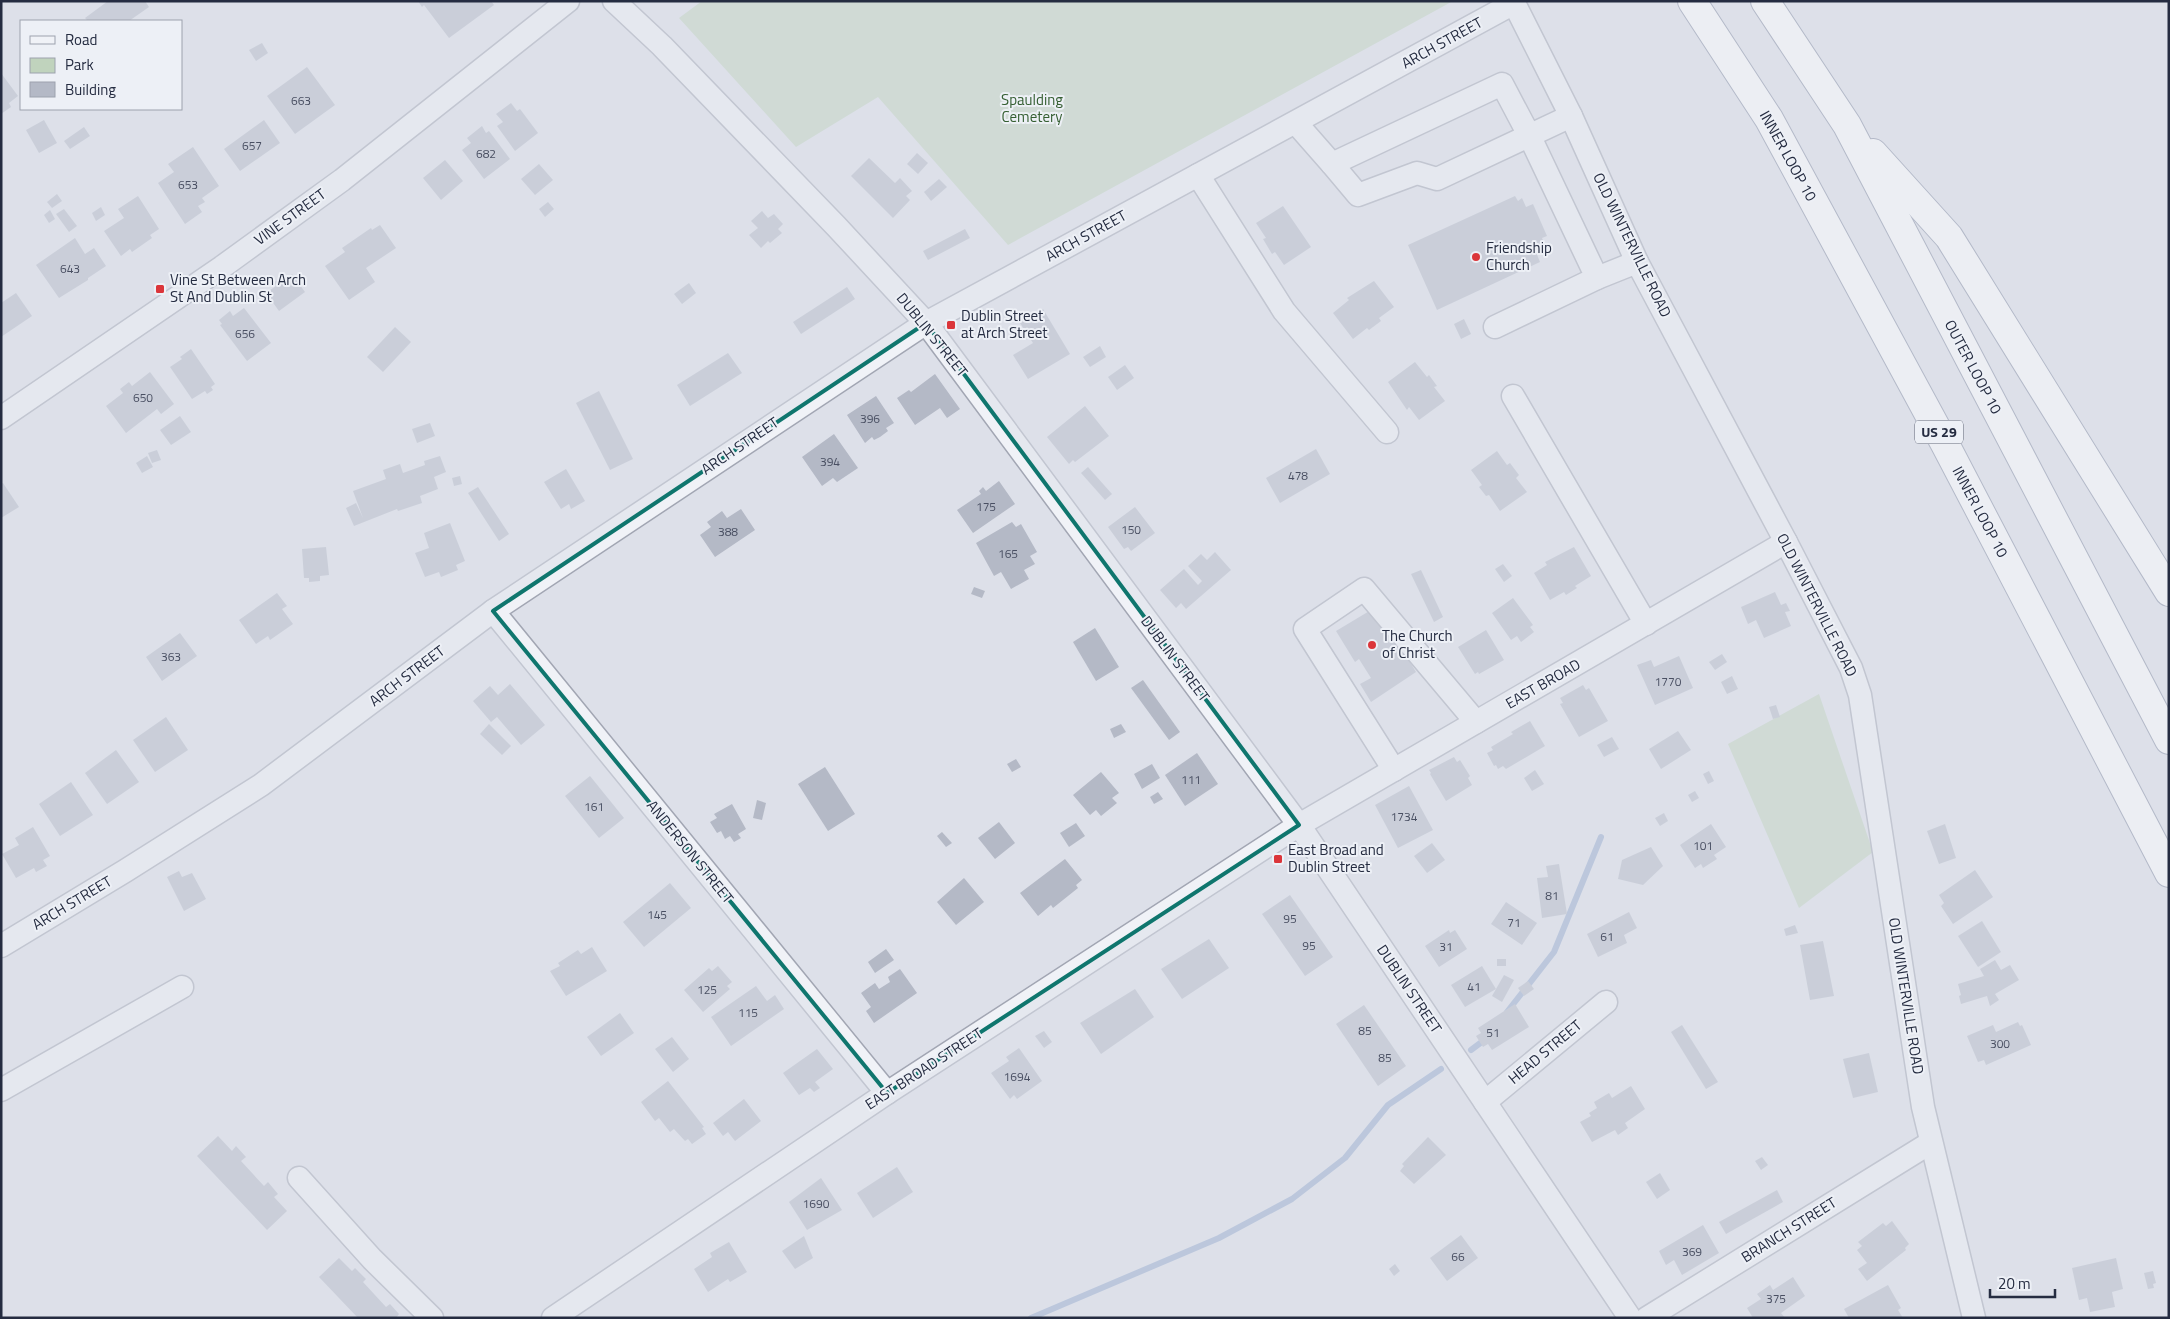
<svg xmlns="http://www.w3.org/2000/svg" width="2170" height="1319" viewBox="0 0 2170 1319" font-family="'Titillium Web',sans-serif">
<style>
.green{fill:#c0d3bd}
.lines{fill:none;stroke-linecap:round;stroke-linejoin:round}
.stream{stroke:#94a9cd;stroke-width:6}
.building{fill:#b4b9c6}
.minor-casing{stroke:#a2a6b3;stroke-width:25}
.highway-casing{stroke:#838ba1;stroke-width:30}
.minor{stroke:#f0f2f7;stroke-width:22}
.highway{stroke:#fff;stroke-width:28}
.marked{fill:none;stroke:#0f766e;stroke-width:4;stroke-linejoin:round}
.poi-dot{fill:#db353a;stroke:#edf0f6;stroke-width:2}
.labels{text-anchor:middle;stroke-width:4;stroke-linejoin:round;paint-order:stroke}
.number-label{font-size:12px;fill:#494f62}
.shield{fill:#edf0f6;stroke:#616777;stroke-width:1}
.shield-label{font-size:14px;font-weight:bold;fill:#252c41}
.street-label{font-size:15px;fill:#252c41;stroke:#edf0f6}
.park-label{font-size:15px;fill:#345e31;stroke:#edf0f6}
.poi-label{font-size:15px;fill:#252c41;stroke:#edf0f6;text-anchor:start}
</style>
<rect width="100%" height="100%" fill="#dde0e9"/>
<g class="green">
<path d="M702 1H1453L1008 245 878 97 796 147 679 18Z"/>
<path d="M1819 694 1873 852 1799 908 1728 744Z"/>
</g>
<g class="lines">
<g class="stream">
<path d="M1507 1012 1554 952 1601 837"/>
<path d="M1471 1050 1487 1038"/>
<path d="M1031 1318 1219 1238 1292 1199 1345 1158 1388 1105 1441 1069"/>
</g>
</g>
<g class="building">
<path d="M108 1H145L149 7 129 21H88L85 18Z"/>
<path d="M418 1H491L494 5 449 38 424 5 422 7Z"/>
<path d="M262 43 268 53 256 61 249 50Z"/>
<path d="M307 67 335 105 295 134 267 96Z"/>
<path d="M1 73 18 96 9 103 11 107 1 114Z"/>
<path d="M511 103 517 111 520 109 538 133 515 151 497 126 503 122 496 114Z"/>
<path d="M44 120 57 143 39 153 26 130Z"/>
<path d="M264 120 280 143 240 171 224 149Z"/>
<path d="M482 126 486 133 489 131 510 159 484 179 462 150 471 143 467 138Z"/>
<path d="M84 127 90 136 70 149 64 141Z"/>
<path d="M193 147 219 186 202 198 205 202 198 206 202 212 185 224 158 183 174 172 168 164Z"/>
<path d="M917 153 928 163 918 174 907 164Z"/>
<path d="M869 158 895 183 900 178 912 191 906 196 910 200 893 218 851 176Z"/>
<path d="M445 160 463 181 441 200 423 178Z"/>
<path d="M539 164 553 180 535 195 521 179Z"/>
<path d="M939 179 947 187 931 201 924 192Z"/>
<path d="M57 194 62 201 52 208 47 202Z"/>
<path d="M138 196 159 229 150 235 152 238 132 252 130 249 121 256 104 231 124 218 118 209Z"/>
<path d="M1515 196 1518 201 1522 198 1526 207 1533 204 1547 236 1542 238 1546 247 1536 252 1540 262 1437 310 1408 245Z"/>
<path d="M548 202 554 209 545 217 539 209Z"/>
<path d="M1283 206 1311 247 1284 265 1275 252 1272 254 1263 239 1266 238 1256 223Z"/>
<path d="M101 207 105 215 96 221 92 213Z"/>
<path d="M64 209 77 226 69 232 56 214Z"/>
<path d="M50 210 55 219 49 223 44 215Z"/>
<path d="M762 211 768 218 774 214 783 224 778 229 782 233 770 243 768 241 761 248 749 235 758 228 751 221Z"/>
<path d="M380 225 396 248 366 268 375 282 349 300 325 266 345 252 342 248 371 228 372 230Z"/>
<path d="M965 229 970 238 928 260 923 251Z"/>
<path d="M75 238 85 254 94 248 106 266 88 278V280L59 298 36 265Z"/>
<path d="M292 274 305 292 279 311 266 293 276 286 274 282 276 281 282 277 284 279Z"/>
<path d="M1374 281 1394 307 1379 318 1381 321 1369 330 1367 328 1353 339 1333 313 1349 300 1347 298Z"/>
<path d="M689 283 696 293 682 304 674 294Z"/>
<path d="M847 287 855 299 801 334 793 322Z"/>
<path d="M16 293 32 316 1 337V303Z"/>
<path d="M244 308 271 343 247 361 220 325 222 324 219 320 230 311 233 316Z"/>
<path d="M1043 309 1070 354 1028 379 1013 355 1033 343 1020 323Z"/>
<path d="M1464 319 1471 334 1461 339 1454 324Z"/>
<path d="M395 327 411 342 383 372 367 357Z"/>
<path d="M1100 346 1106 357 1090 367 1083 357Z"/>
<path d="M191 349 215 384 211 387 213 390 207 394 205 391 192 399 170 367 182 359 180 357Z"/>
<path d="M728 353 742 373 690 406 677 385Z"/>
<path d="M1415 362 1427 377 1429 375 1437 386 1434 387 1445 401 1419 420 1409 407 1407 410 1388 382Z"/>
<path d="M1125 365 1134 378 1117 390 1108 377Z"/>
<path d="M150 372 174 404 161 414 157 409 126 433 106 406 123 393 120 389 129 382 132 386Z"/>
<path d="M935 374 960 409 947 418 940 408 915 425 897 398 909 390 911 392Z"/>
<path d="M599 391 633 459 610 470 576 403Z"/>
<path d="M876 396 894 423 886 428 888 431 880 437 874 440 872 437 865 443 847 415Z"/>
<path d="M1085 406 1109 436 1075 462 1073 460 1069 464 1047 437Z"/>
<path d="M180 416 191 432 171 445 160 430Z"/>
<path d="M430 423 435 436 417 443 412 429Z"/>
<path d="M834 434 858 468 837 482 833 478 822 486 802 457Z"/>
<path d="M1316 449 1330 474 1280 503 1266 478Z"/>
<path d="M157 450 161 460 152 463 148 453Z"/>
<path d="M1497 451 1507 465 1510 463 1519 475 1516 478 1527 492 1500 511 1489 495 1486 496 1479 487 1482 485 1471 470Z"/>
<path d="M147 456 153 467 142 473 136 463Z"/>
<path d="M440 456 446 472 434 477 438 489 420 496 422 503 398 511 397 509 354 526 346 508 356 503 363 518 353 491 386 479 383 470 400 464 403 473 425 465 424 461Z"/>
<path d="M1088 467 1112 494 1105 500 1081 473Z"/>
<path d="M566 469 585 501 571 509 569 504 561 509 544 482Z"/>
<path d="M460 476 462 484 454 486 452 478Z"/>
<path d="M999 481 1015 504 973 533 957 510 981 494 979 491 983 487 986 491Z"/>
<path d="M3 483 19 507 1 518V484Z"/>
<path d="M478 487 509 534 499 541 468 493Z"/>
<path d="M1135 507 1155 533 1131 551 1128 547 1124 549 1108 527Z"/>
<path d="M741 509 755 530 715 557 700 535 711 527 707 522 722 511 727 518Z"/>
<path d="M1012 522 1016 527 1021 524 1037 552 1030 556 1035 564 1024 570 1029 579 1011 589 1001 572 994 576 976 543Z"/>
<path d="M450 523 465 561 456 565 458 570 441 577 439 572 425 577 415 553 429 548 424 533Z"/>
<path d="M326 547 329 575 320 576V581L309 582V578H304L302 549Z"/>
<path d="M1574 547 1591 576 1575 586 1577 588 1566 595 1564 592 1550 600 1534 573 1547 565 1545 562Z"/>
<path d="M1215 552 1231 570 1186 609 1181 603 1176 608 1160 590 1184 569 1198 585 1202 581 1188 566 1201 554 1207 560Z"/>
<path d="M1503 564 1512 576 1504 582 1495 569Z"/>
<path d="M1421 570 1443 617 1434 622 1411 574Z"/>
<path d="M974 587 985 591 982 598 971 594Z"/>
<path d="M1775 592 1781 605 1786 603 1790 611 1785 612 1791 626 1764 638 1756 620 1748 624 1741 607Z"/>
<path d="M277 593 287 606 282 609 293 624 270 640 268 636 256 644 239 620Z"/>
<path d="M1513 598 1533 625 1530 627 1534 632 1521 642 1517 636 1511 640 1492 613Z"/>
<path d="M1371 610 1383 618 1416 672 1371 702 1360 684 1371 678 1359 659 1355 662 1336 631Z"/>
<path d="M1095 628 1119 667 1096 681 1073 642Z"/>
<path d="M1486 630 1504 660 1479 674 1478 672 1475 674 1458 647Z"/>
<path d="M180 633 197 656 162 681 146 657Z"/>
<path d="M1722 654 1727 662 1715 670 1709 662Z"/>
<path d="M1679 656 1693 688 1655 705 1637 665 1651 660 1654 667Z"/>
<path d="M1732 676 1738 689 1727 694 1721 682Z"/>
<path d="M1143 680 1180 732 1169 740 1131 688Z"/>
<path d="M510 684 545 725 521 745 497 717 491 722 473 701 490 686 498 695Z"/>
<path d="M1583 685 1586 690 1589 688 1608 721 1579 737 1560 704 1563 703 1560 698Z"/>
<path d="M1776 705 1780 717 1773 719 1769 707Z"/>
<path d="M166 717 188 750 155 772 133 740Z"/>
<path d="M1530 721 1545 746 1506 769 1503 766 1498 769 1496 765 1494 766 1487 753 1493 750 1491 747 1513 734 1511 732Z"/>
<path d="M489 724 511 746 502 755 480 734Z"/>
<path d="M1121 724 1126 732 1114 738 1110 729Z"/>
<path d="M1678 731 1691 750 1661 769 1649 749Z"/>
<path d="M1612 737 1619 749 1604 757 1597 745Z"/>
<path d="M116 750 139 782 107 804 85 773Z"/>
<path d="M1197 753 1218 784 1185 806 1165 775Z"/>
<path d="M1454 757 1457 762 1460 760 1470 776 1468 778 1472 785 1446 801 1430 774 1431 773 1429 770Z"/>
<path d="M1016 759 1021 767 1012 772 1007 764Z"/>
<path d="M1152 764 1160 778 1142 789 1134 774Z"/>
<path d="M825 767 855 814 828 831 798 784Z"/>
<path d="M1535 770 1544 784 1532 791 1524 778Z"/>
<path d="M1709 771 1714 781 1708 784 1703 774Z"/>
<path d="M1101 772 1119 793 1112 798 1117 803 1101 816 1096 810 1090 815 1073 795Z"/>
<path d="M590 776 624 818 599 838 565 796Z"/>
<path d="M71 782 93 815 60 836 39 804Z"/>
<path d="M1409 786 1433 830 1398 848 1375 805Z"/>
<path d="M1695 791 1699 798 1692 802 1688 795Z"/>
<path d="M1158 792 1163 799 1154 804 1150 797Z"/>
<path d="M757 800 766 803 762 820 753 818Z"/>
<path d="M732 804 746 829 738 834 741 838 734 842 730 836 725 839 721 831 717 833 710 822 717 818 714 814Z"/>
<path d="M1664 813 1668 821 1660 826 1655 818Z"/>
<path d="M999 822 1015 843 995 859 978 838Z"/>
<path d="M1076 823 1085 836 1069 847 1060 833Z"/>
<path d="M1711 824 1726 847 1714 855 1717 859 1706 866 1703 868 1701 864 1695 868 1680 845Z"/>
<path d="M1945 824 1956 858 1939 864 1927 831Z"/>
<path d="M33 827 50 856 43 860 47 866 36 872 34 868 16 878 2 854 19 845 15 838Z"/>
<path d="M942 832 952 843 946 847 937 836Z"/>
<path d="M1432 843 1445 860 1427 873 1414 856Z"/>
<path d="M1651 847 1663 866 1643 885 1618 879 1622 860Z"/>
<path d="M1065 859 1082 880 1076 885 1078 888 1053 908 1051 905 1038 916 1020 893Z"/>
<path d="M1559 864 1567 914 1542 918 1537 878 1548 877 1546 866Z"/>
<path d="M1975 870 1993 897 1953 924 1941 906 1944 903 1939 895Z"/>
<path d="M179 871 182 877 192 873 206 899 184 911 167 877Z"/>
<path d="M964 878 984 902 956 925 937 902Z"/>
<path d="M670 883 691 908 644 947 623 922Z"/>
<path d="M1290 895 1333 957 1305 976 1262 914Z"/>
<path d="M1506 902 1537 923 1522 945 1491 924Z"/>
<path d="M1629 912 1637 928 1624 935 1627 943 1598 957 1587 934Z"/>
<path d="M1982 921 2001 952 1978 967 1958 936Z"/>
<path d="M1795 925 1798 933 1786 936 1784 929Z"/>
<path d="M1449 930 1450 933 1455 930 1467 949 1439 967 1425 946Z"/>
<path d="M1209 939 1229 968 1182 999 1161 969Z"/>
<path d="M1823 941 1834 996 1810 1000 1800 945Z"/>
<path d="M592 947 607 971 566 996 550 971 560 966 558 963 578 950 581 954Z"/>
<path d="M886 949 894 960 875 973 868 962Z"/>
<rect x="1497" y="959" width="9" height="7"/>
<path d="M1995 960 2001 970 2010 965 2019 980 1995 994 1999 1000 1990 1006 1987 996 1961 1004 1959 996 1961 995 1958 984 1984 976 1980 969Z"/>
<path d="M718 966 732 982 727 986 730 989 703 1012 684 990 709 968 712 971Z"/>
<path d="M1482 966 1496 989 1465 1007 1451 985Z"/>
<path d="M900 969 917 993 874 1023 866 1011 871 1007 861 993 875 983 879 989 890 982 888 977Z"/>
<path d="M1504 975 1514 980 1502 1002 1492 996Z"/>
<path d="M1528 981 1534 989 1524 996 1518 988Z"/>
<path d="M756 986 767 1001 775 995 784 1009 731 1046 711 1017Z"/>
<path d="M1135 989 1154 1017 1101 1054 1080 1023Z"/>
<path d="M1515 1004 1529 1027 1492 1050 1488 1044 1483 1047 1476 1036 1481 1033 1478 1028Z"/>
<path d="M1364 1005 1406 1066 1378 1086 1336 1024Z"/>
<path d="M620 1013 634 1033 601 1056 587 1037Z"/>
<path d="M2018 1022 2020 1026 2022 1025 2031 1045 1986 1065 1984 1060 1978 1062 1967 1036 1993 1025 1996 1032Z"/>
<path d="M1682 1025 1718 1082 1706 1089 1671 1032Z"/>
<path d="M1044 1031 1052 1042 1044 1048 1035 1036Z"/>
<path d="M672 1037 689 1059 673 1072 655 1049Z"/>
<path d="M1019 1048 1042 1081 1017 1099 1014 1095 1010 1099 991 1073 1009 1061 1006 1057Z"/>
<path d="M817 1049 833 1069 815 1082 820 1088 814 1092 810 1088 799 1095 783 1073Z"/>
<path d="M1869 1053 1878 1092 1853 1098 1843 1059Z"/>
<path d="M668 1081 704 1127 702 1128 706 1134 692 1144 688 1139 685 1141 674 1129 670 1132 659 1118 655 1121 641 1102Z"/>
<path d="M1631 1086 1645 1109 1625 1123 1628 1128 1618 1135 1615 1130 1592 1142 1580 1122 1591 1116 1589 1113 1597 1108 1594 1102 1609 1093 1612 1098Z"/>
<path d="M744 1099 761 1121 735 1141 728 1132 723 1136 713 1123Z"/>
<path d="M218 1136 232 1151 236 1146 246 1157 241 1161 264 1186 268 1182 278 1194 274 1197 287 1211 267 1230 197 1156Z"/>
<path d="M1428 1137 1446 1155 1414 1184 1400 1171 1404 1166 1402 1164Z"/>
<path d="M1762 1157 1768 1165 1761 1170 1755 1161Z"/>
<path d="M897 1167 913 1192 873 1218 857 1193Z"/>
<path d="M1660 1173 1670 1190 1657 1199 1646 1182Z"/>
<path d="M821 1178 842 1210 807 1230 789 1202Z"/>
<path d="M1777 1190 1783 1202 1726 1234 1719 1222Z"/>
<path d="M1892 1221 1909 1244 1905 1248 1906 1250 1867 1281 1858 1269 1867 1263 1857 1250 1862 1246 1858 1242 1883 1223 1886 1226Z"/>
<path d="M1703 1225 1719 1253 1682 1275 1674 1260 1666 1265 1659 1251Z"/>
<path d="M1461 1235 1478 1258 1447 1281 1430 1258Z"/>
<path d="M804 1236 813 1258 795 1269 782 1251Z"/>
<path d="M729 1242 747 1272 730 1282 728 1279 708 1292 694 1269 712 1257 710 1253Z"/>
<path d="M339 1258 352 1271 355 1268 366 1279 363 1282 386 1307 390 1304 399 1314 396 1318H358L319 1277Z"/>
<path d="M2116 1258 2123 1289 2112 1292 2115 1307 2090 1312 2087 1298 2079 1300 2072 1268Z"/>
<path d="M1395 1264 1400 1271 1394 1276 1389 1269Z"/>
<path d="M2153 1271 2156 1283 2153 1284 2154 1288 2148 1289 2144 1273Z"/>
<path d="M1793 1277 1805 1296 1781 1313 1785 1318H1753L1747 1308 1761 1299 1757 1294 1770 1285 1773 1290Z"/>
<path d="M1888 1285 1901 1308 1898 1310 1903 1318H1849L1844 1309Z"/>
</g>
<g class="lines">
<defs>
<g id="minor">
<path d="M614 1 662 46 836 226 926 323 1299 825 1630 1318"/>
<path d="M1296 123 1332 164 1502 84 1530 137 1597 278 1495 327"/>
<path d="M1332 164 1358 195 1417 173 1437 179 1571 116"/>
<path d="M1198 175 1284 311 1387 432"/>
<path d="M1597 278 1637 262"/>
<path d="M1513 396 1646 624"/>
<path d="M1 418 222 267 342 180 568 1"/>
<path d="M493 611 887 1093"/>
<path d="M1394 770 1305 629 1364 589 1476 722"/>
<path d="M1 946 125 871 261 785 493 611 926 323 1514 3 1571 116 1637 262 1786 542 1851 668 1860 695 1923 1107 1974 1318"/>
<path d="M1 1090 182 987"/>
<path d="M1485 1102 1606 1002"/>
<path d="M299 1178 372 1259 432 1318"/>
<path d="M553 1318 887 1093 1299 825 1786 542"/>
<path d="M1647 1318 1930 1143"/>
</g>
<g id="highway">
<path d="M1692 1 1769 119 1945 444 2169 873"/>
<path d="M1765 1 1847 125 2169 740"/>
<path d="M1873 153 1949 237 2169 592"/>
</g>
</defs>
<use href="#minor" class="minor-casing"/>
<use href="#highway" class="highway-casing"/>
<use href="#minor" class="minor"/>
<use href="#highway" class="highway"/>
</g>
<path d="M0 0H2170V1319H0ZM926 323 1299 825 887 1093 493 611Z" fill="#dde0e9" fill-opacity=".55" fill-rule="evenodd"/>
<path class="marked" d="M926 323 1299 825 887 1093 493 611Z"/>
<g class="poi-dot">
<circle cx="1476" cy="257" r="5"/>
<rect x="155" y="284" width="10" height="10" rx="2.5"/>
<rect x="946" y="320" width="10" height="10" rx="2.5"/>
<circle cx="1372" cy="645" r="5"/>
<rect x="1273" y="854" width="10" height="10" rx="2.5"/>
</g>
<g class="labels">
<g class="number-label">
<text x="301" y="105">663</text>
<text x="252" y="150">657</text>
<text x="486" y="158">682</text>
<text x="188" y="189">653</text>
<text x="70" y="273">643</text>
<text x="245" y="338">656</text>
<text x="143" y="402">650</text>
<text x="870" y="423">396</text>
<text x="830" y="466">394</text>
<text x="1298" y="480">478</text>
<text x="986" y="511">175</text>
<text x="1131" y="534">150</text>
<text x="728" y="536">388</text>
<text x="1008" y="558">165</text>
<text x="171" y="661">363</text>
<text x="1668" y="686">1770</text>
<text x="1191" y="784">111</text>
<text x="594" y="811">161</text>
<text x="1404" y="821">1734</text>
<text x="1703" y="850">101</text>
<text x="1552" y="900">81</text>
<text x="657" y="919">145</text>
<text x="1290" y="923">95</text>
<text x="1514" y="927">71</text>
<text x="1607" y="941">61</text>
<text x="1309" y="950">95</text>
<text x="1446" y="951">31</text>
<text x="1474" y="991">41</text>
<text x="707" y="994">125</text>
<text x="748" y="1017">115</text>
<text x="1365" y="1035">85</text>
<text x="1493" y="1037">51</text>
<text x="2000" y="1048">300</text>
<text x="1385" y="1062">85</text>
<text x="1017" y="1081">1694</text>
<text x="816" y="1208">1690</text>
<text x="1692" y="1256">369</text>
<text x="1458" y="1261">66</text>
<text x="1776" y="1303">375</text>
</g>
<rect class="shield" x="1915" y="420.5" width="48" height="23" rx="4"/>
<g class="shield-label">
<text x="1939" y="437">US 29</text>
</g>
<g class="street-label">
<text transform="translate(1442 43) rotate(-29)" y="5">ARCH STREET</text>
<text transform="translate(1788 156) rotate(61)" y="5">INNER LOOP 10</text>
<text transform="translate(290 217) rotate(-36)" y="5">VINE STREET</text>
<text transform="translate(1086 236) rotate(-29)" y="5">ARCH STREET</text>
<text transform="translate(1632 245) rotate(64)" y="5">OLD WINTERVILLE ROAD</text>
<text transform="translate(932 335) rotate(51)" y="5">DUBLIN STREET</text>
<text transform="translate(1973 367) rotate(62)" y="5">OUTER LOOP 10</text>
<text transform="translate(740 446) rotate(-34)" y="5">ARCH STREET</text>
<text transform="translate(1980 512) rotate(62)" y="5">INNER LOOP 10</text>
<text transform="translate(1817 605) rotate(63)" y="5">OLD WINTERVILLE ROAD</text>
<text transform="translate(1175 659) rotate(53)" y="5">DUBLIN STREET</text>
<text transform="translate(407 676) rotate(-37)" y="5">ARCH STREET</text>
<text transform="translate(1543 684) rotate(-30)" y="5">EAST BROAD</text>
<text transform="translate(690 852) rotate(51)" y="5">ANDERSON STREET</text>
<text transform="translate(72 903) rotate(-31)" y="5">ARCH STREET</text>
<text transform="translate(1409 989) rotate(56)" y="5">DUBLIN STREET</text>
<text transform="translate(1906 996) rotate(81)" y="5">OLD WINTERVILLE ROAD</text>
<text transform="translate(1545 1052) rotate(-40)" y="5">HEAD STREET</text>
<text transform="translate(924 1069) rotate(-33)" y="5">EAST BROAD STREET</text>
<text transform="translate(1789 1230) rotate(-32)" y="5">BRANCH STREET</text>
</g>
<g class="park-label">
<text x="1032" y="105">Spaulding<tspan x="1032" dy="17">Cemetery</tspan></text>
</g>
<g class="poi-label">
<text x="1486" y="253">Friendship<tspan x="1486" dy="17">Church</tspan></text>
<text x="170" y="285">Vine St Between Arch<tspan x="170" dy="17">St And Dublin St</tspan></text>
<text x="961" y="321">Dublin Street<tspan x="961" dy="17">at Arch Street</tspan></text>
<text x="1382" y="641">The Church<tspan x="1382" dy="17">of Christ</tspan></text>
<text x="1288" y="855">East Broad and<tspan x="1288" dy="17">Dublin Street</tspan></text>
</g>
</g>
<rect width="2170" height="1319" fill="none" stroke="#252c41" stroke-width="5"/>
<rect x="20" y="20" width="162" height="90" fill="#edf0f6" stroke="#9da2ae"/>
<rect x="30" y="36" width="25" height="8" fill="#f0f2f7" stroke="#9da2ae"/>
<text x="65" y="45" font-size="15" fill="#252c41">Road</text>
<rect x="30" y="58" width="25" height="15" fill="#c0d3bd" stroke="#9da2ae"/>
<text x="65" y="70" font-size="15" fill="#252c41">Park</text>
<rect x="30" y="82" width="25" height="15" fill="#b4b9c6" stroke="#9da2ae"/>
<text x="65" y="95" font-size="15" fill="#252c41">Building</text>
<path d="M1990 1289v8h65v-8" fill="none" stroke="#252c41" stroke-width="2.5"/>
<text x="1998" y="1289" font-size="15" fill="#252c41" stroke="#edf0f6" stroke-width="4" paint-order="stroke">20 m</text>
</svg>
